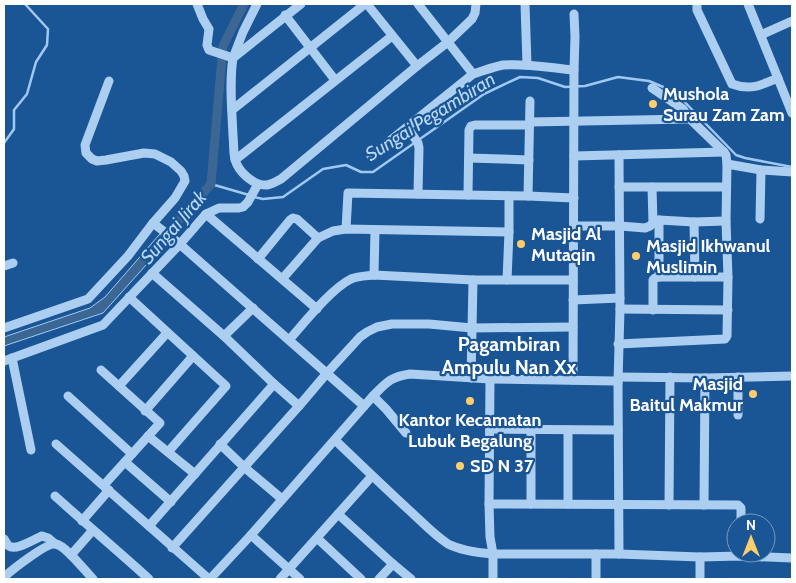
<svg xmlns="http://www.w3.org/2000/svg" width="796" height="583" viewBox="0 0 796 583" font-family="Cabin,sans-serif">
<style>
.water{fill:#3c6794;stroke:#9fc9f2}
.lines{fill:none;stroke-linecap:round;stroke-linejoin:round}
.stream{stroke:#9fc9f2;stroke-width:2.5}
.canal{stroke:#3c6794;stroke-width:9}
.minor{stroke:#accef0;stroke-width:9}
.poi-dot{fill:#ffce6b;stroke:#1a5595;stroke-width:2}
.labels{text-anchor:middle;stroke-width:4.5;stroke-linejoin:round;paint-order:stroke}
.poi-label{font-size:18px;font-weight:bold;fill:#fff;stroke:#1a5595;text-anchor:start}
.water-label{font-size:19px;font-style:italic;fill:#b8d8f6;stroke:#1a5595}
.quarter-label{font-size:20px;font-weight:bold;fill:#fff;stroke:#1a5595}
</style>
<rect width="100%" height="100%" fill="#1a5595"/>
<path class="water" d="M165 228 173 235 103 313 4 346V337L90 308 105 297Z"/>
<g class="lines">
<g class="stream">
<path d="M4 143 14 129V110L27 94 36 62 47 45 48 29 25 4"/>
<path d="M211 184 249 195"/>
<path d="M254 197 263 199 283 197 323 169 346 165 361 172H373L484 94 520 77 538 78 565 87 585 86 618 77 649 81 675 92 736 155 745 158 792 167"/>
</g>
<path class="canal" d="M162 240 211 184 223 46 244 4"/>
<g class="minor">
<path d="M197 4 203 19 209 29 207 45 209 50 233 58 243 32 257 4"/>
<path d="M301 4 233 58C229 83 232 110 233 136 234 143 233 152 235 159 238 172 254 186 267 185 272 184 277 181 281 179L417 66 448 42 472 19 475 13 476 4"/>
<path d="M367 4 417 66"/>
<path d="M418 4 473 74"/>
<path d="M525 4 527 65"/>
<path d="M697 4V10L732 84C751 91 761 85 778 78"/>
<path d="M748 4 792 113"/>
<path d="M285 15 335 80"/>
<path d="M761 35 792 21"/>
<path d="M232 110 365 4"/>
<path d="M530 122 690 119"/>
<path d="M407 127 418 143 419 148 418 194"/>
<path d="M371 156 473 74C483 71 493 67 503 65 526 63 551 68 574 70"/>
<path d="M574 156 724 152"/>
<path d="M469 158 529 160"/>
<path d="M235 160 392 36"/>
<path d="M727 164 761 170 792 172"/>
<path d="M619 187H726"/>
<path d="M652 187 653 223"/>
<path d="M468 195 469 130 471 126 475 125H530"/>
<path d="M528 196 530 101"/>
<path d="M206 214 317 309"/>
<path d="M760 219 761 170"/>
<path d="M659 220V277"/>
<path d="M694 222 695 277"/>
<path d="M153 223 175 240 364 406"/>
<path d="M574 226H620L645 228 650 226 653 223 659 220 694 222 726 221"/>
<path d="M346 229 348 193 528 196 574 198"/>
<path d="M258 259 290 220 293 218 297 219 318 238"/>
<path d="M4 266 13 263"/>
<path d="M152 273 224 336 274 384 299 406"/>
<path d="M374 275 375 230"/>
<path d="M283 278 318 238 333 231 346 229 509 232"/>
<path d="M507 280 509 232V196"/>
<path d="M129 297 226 386 168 452"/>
<path d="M573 300 620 298"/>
<path d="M620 309 728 310"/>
<path d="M653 310V280L655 278 659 277H728"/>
<path d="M4 328 88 299 128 256 153 223 175 198 185 181 184 176 181 171 171 162 155 154 144 153 106 160 97 161 92 159 86 153 85 145 109 81"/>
<path d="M224 336 253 308"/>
<path d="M289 340C304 323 332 288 351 279 358 276 366 276 374 275L473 280H573"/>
<path d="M618 344 725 339 727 336 728 277 726 221 727 164 726 155 724 152 690 119 683 109 652 88"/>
<path d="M12 358 31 450"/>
<path d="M4 361 103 325 180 244 206 214 219 208H239L243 207 248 202 258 184"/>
<path d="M101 370 160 423 104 485"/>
<path d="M618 377 705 378 792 376"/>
<path d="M738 377V415"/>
<path d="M471 378 473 280"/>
<path d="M490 379 489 504 490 537 493 554V579"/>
<path d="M573 380 574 70 575 37 574 14"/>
<path d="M119 386 167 333"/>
<path d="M68 396 132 454"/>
<path d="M373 396 386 409 406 433"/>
<path d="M145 411 193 356"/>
<path d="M490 429 618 430"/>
<path d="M568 430V504"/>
<path d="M148 436 195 474"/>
<path d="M335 440C360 464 385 488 410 511 422 522 434 535 448 544 462 551 478 553 493 554H619L700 557 741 556 792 558"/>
<path d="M56 444 209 579"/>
<path d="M220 444 244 467 282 499"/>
<path d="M125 462 171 502"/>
<path d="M55 496C86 524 118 551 149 579"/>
<path d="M489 504 738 505 741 508V523"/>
<path d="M531 504V430"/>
<path d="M669 505 670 377"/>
<path d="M704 505 705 378"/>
<path d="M338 514 393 564 411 579"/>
<path d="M82 521 109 490"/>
<path d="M149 526 274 384"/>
<path d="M251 535 300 579"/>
<path d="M317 538 361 579"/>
<path d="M4 539C5 540 7 545 9 546 16 551 34 539 42 536L48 538 55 544"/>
<path d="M172 548 299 406 327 373 360 337 367 332 377 327 392 324H429L472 328 573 327"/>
<path d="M596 554V579"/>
<path d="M619 554 618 383 620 309 619 155"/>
<path d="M71 555 93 530"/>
<path d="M4 577C12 570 47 542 56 544 66 546 85 571 93 579"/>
<path d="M210 579 251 535 373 396C387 382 390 377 410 374L490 379 615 381 618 383"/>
<path d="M280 579 372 476"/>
<path d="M379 579 393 564"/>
<path d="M700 579V557"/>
</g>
</g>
<g class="poi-dot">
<circle cx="653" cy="104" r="5"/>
<circle cx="521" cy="244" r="5"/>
<circle cx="636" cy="256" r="5"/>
<circle cx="753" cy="394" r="5"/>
<circle cx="470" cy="401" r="5"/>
<circle cx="460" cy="466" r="5"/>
</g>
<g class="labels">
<g class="poi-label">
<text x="663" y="100">Mushola<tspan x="663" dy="21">Surau Zam Zam</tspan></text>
<text x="531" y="240">Masjid Al<tspan x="531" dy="21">Mutaqin</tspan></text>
<text x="646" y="252">Masjid Ikhwanul<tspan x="646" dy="21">Muslimin</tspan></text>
<text x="743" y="390" text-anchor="end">Masjid<tspan x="743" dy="21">Baitul Makmur</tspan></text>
<text x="470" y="426" text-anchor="middle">Kantor Kecamatan<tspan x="470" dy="21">Lubuk Begalung</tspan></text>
<text x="470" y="472">SD N 37</text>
</g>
<g class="water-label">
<text transform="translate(430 116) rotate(-32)" y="7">Sungai Pegambiran</text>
<text transform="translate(173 227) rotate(-49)" y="7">Sungai Jirak</text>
</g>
<g class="quarter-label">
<text x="509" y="351">Pagambiran<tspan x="509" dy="23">Ampulu Nan Xx</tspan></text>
</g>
</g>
<rect width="796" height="583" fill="none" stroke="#ffffff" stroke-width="10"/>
<g transform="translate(751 538)"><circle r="24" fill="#1a5595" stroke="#7699bf"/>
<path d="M0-4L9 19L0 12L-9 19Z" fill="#ffce6b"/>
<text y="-8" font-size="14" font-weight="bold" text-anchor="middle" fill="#ffffff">N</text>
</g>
</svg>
